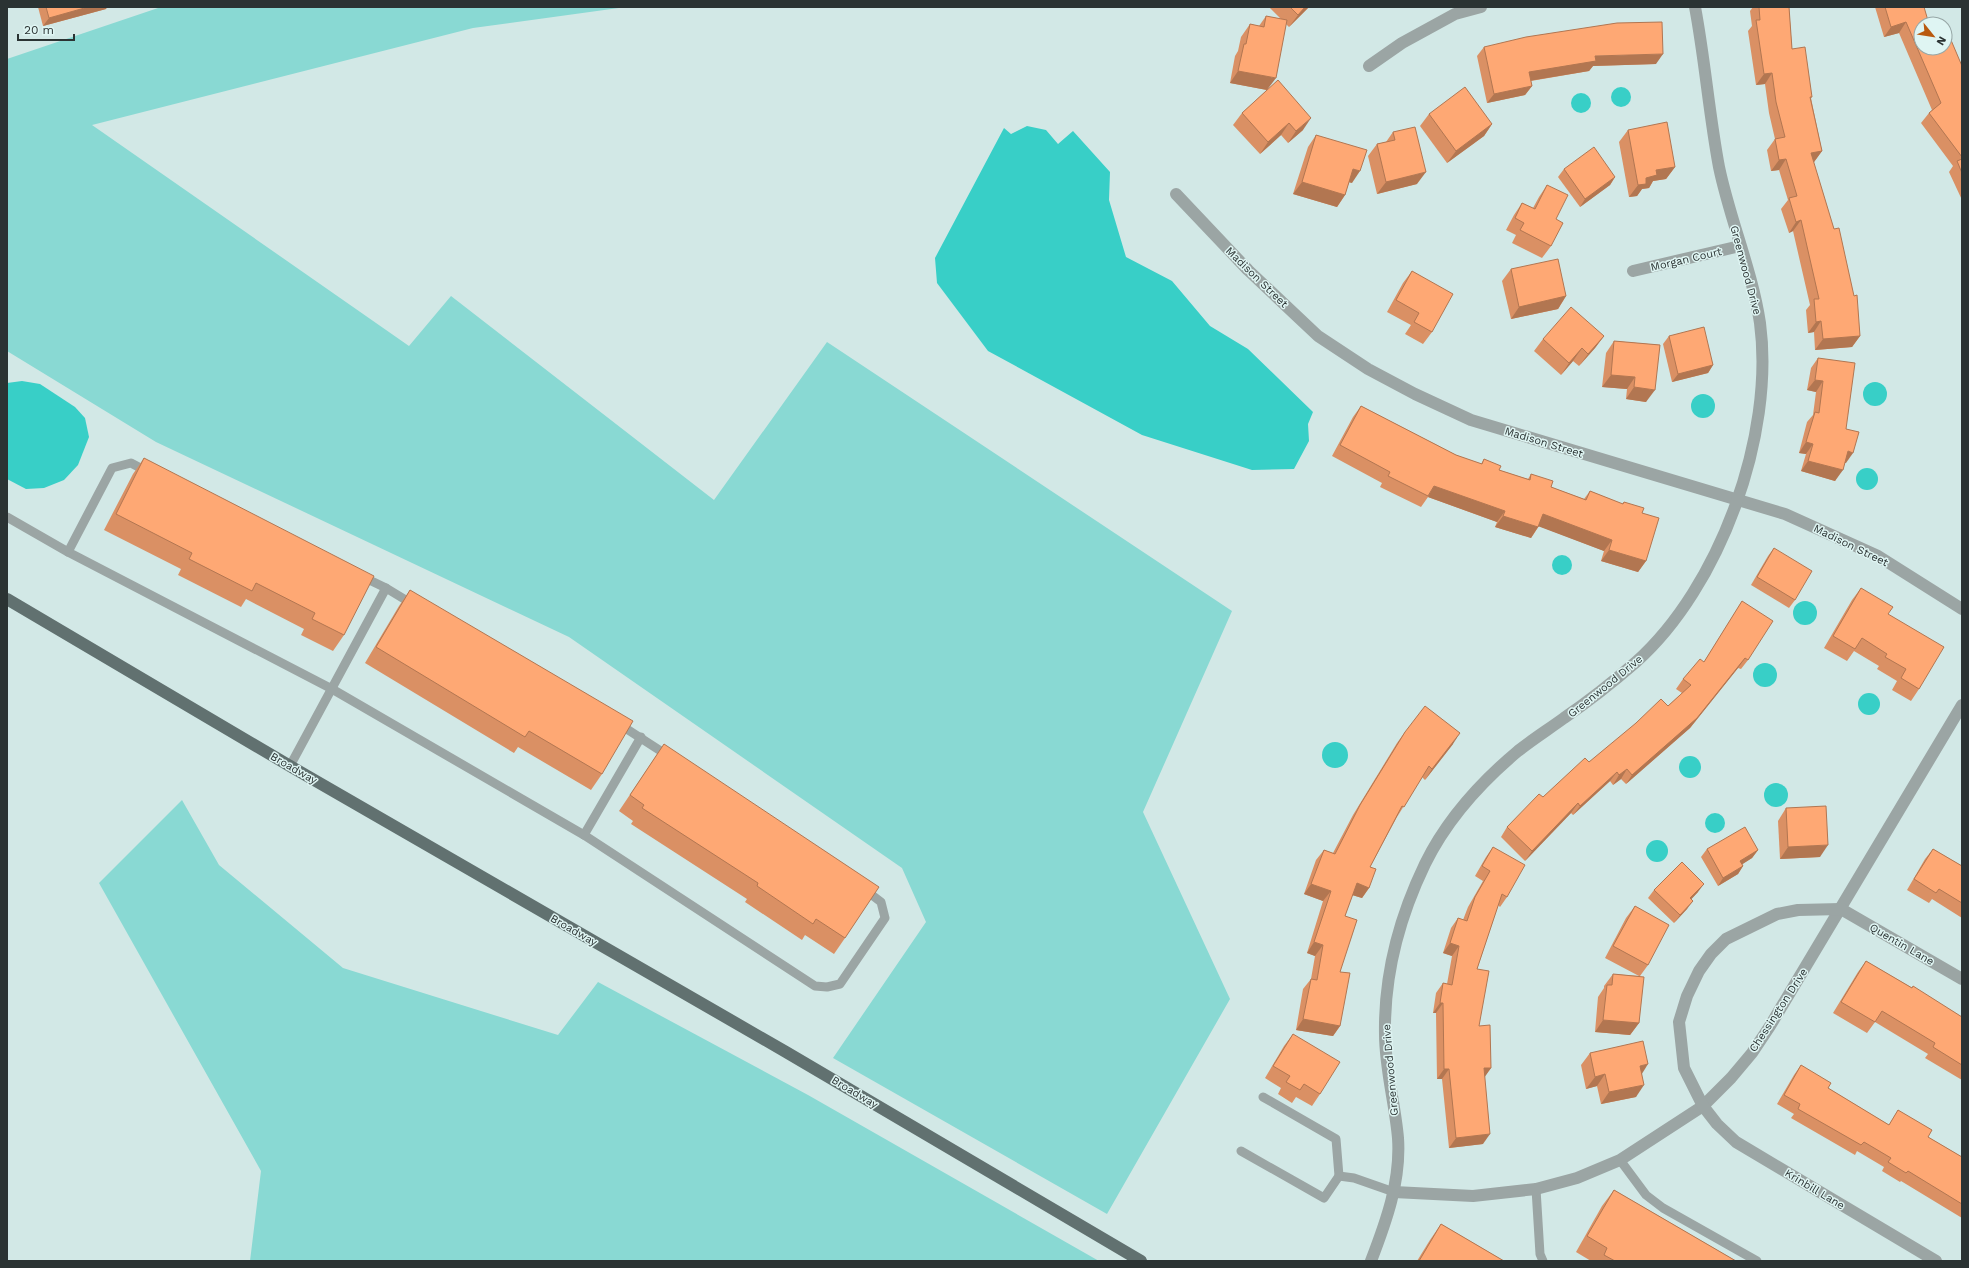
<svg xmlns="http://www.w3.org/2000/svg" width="1969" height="1268" viewBox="0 0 1969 1268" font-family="'Work Sans',sans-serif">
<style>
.green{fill:#89d9d3}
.water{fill:#38cfc7}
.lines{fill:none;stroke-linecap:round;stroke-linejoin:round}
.lane{stroke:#9ba5a4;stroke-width:9}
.street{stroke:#9ba5a4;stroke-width:12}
.primary{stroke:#617170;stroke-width:12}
.wall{fill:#da9064}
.shaded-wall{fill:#b27651}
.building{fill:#fea874;stroke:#b27651}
.labels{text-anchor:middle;stroke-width:3;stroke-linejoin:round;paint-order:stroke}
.street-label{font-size:11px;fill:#2b3333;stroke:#dff5f3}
</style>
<rect width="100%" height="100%" fill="#d2e8e6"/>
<g class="green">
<path d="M161 7H626L473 28 92 125 409 346 451 296 714 500 827 342 1232 611 1143 812 1230 999 1107 1214 833 1058 926 922 902 868 569 637 156 442 7 351V59Z"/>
<path d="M182 800 219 865 343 968 558 1035 598 982 808 1095 1099 1261H250L261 1171 99 883Z"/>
</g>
<g class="water">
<circle cx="1621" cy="97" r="10"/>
<circle cx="1581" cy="103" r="10"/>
<path d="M1027 126 1046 130 1058 144 1073 131 1110 172 1109 200 1126 257 1172 281 1210 326 1248 349 1313 412 1308 424 1309 441 1294 469 1252 470 1142 435 988 351 937 283 935 258 1004 128 1011 134Z"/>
<path d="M22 381 40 384 75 407 85 418 89 437 78 465 64 480 44 488 26 489 7 479V383Z"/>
<circle cx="1875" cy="394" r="12"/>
<circle cx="1703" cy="406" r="12"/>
<circle cx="1867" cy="479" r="11"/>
<circle cx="1562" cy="565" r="10"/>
<circle cx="1805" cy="613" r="12"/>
<circle cx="1765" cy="675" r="12"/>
<circle cx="1869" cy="704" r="11"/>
<circle cx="1335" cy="755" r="13"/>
<circle cx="1690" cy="767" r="11"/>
<circle cx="1776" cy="795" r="12"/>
<circle cx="1715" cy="823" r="10"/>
<circle cx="1657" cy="851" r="11"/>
</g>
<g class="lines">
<g class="lane">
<path d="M148 472 131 463 112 468 68 552 332 689 584 835 815 986 827 987 840 984 885 918 881 902 864 889"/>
<path d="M7 517 68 552"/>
<path d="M361 576 386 588"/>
<path d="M619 724 670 757"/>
<path d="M290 766 386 588 414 605"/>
<path d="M584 835 641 737"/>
<path d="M1263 1097 1336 1139 1339 1176 1354 1178 1394 1192"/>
<path d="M1241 1151 1324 1198 1339 1176"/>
<path d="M1620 1160 1646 1195 1663 1208 1757 1261"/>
<path d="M1536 1189 1540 1254 1543 1261"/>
</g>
<g class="street">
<path d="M1369 66 1402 43 1455 14 1481 7"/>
<path d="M1176 194 1248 270 1318 336 1368 369 1415 394 1471 420 1785 514 1878 556 1962 609"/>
<path d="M1633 271 1740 246"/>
<path d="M1394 1192 1473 1196 1536 1189 1577 1178 1620 1160 1703 1106 1731 1078 1752 1053 1770 1026 1962 705"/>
<path d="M1371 1261C1386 1222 1401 1181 1398 1138 1395 1103 1385 1069 1385 1034 1384 975 1399 918 1425 864 1446 821 1481 782 1518 751 1533 739 1549 729 1564 718 1589 701 1613 682 1636 662 1720 587 1775 435 1760 323 1752 270 1730 220 1719 167 1709 114 1705 60 1695 7"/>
<path d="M1936 1261 1736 1142 1717 1124 1703 1106 1684 1068 1679 1022 1687 996 1699 971 1711 954 1726 939 1777 914 1798 910 1841 909 1962 979"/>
</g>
<path class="primary" d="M7 599 290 766 786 1052 1141 1261"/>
</g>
<g class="wall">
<path d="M38 7H107L106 9 43 26Z"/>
<path d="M1269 7H1309L1289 27 1286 24 1267 90 1303 130 1288 143 1281 135 1260 154 1233 125 1242 113 1267 90 1230 83 1235 56 1238 51 1241 37 1250 24 1259 26 1266 16 1281 19Z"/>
<path d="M1753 7H1789L1792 49 1812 97 1811 98 1822 151 1814 162H1813L1860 336 1852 347 1815 350 1814 332 1808 333 1806 310 1810 305 1793 231 1789 233 1781 209 1788 200 1779 170 1771 171 1767 150 1775 139 1769 113 1765 84 1756 85 1748 31 1752 26 1750 11Z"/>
<path d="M1875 7H1924L1921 24 1962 66V200L1949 172 1953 166 1921 123 1929 113 1932 110 1899 33 1884 37Z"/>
<path d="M1484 47 1656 64 1593 66 1589 71 1531 81 1532 86 1525 95 1487 103 1477 56Z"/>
<path d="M1429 114 1492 124 1484 136 1447 163 1420 126Z"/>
<path d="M1628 130 1675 167 1666 179 1653 181 1649 188 1642 189 1637 196 1629 197 1619 142Z"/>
<path d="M1393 132 1417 184 1377 194 1368 156 1377 144 1386 142Z"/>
<path d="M1316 135 1352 183 1349 182 1345 195 1337 207 1293 194 1308 147Z"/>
<path d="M1564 169 1615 177 1610 185 1580 207 1558 177Z"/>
<path d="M1547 185 1556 219 1551 246 1542 258 1512 243 1516 235 1506 230 1514 215 1522 203 1533 208 1539 197Z"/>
<path d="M1511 269 1566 296 1558 309 1511 319 1502 281Z"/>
<path d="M1412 271 1432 332 1423 344 1405 334 1411 325 1387 312 1403 283Z"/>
<path d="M1604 336 1595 348 1579 366 1573 361 1561 375 1534 351 1543 339Z"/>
<path d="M1669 336 1713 365 1708 373 1672 382 1663 344Z"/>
<path d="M1614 341 1660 345 1646 402 1626 399 1627 389 1602 387 1606 353Z"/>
<path d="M1818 358 1846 429V463H1845L1835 481 1801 471 1806 454 1799 453 1807 422 1813 415 1816 392 1807 390 1811 368Z"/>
<path d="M1361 406 1456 455 1481 464 1484 459 1499 470 1528 479 1531 474 1551 487 1584 499 1590 491 1622 504 1624 502 1642 513 1646 561 1638 572 1601 561 1604 551 1539 526 1531 538 1495 527 1497 522 1428 497 1421 507 1380 487 1382 483 1332 456 1353 417Z"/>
<path d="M144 458 344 635 333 651 301 635 304 629 246 599 241 607 178 575 181 569 104 530 133 474Z"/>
<path d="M1774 548 1795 600 1789 608 1751 585 1768 556Z"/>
<path d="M1861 588 1888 614 1919 689 1911 701 1892 690 1897 681 1877 669 1879 666 1854 651 1847 661 1824 648 1852 600Z"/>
<path d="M410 590 602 774 591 790 518 747 514 753 365 663 399 606Z"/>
<path d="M1742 601 1748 660 1741 669 1738 668 1690 728 1626 784 1621 779 1613 785 1610 781 1573 815 1571 813 1525 861 1501 837 1507 827 1543 797 1589 762 1668 706 1682 693 1676 689 1683 679 1704 662 1736 611Z"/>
<path d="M1405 732 1453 744 1425 780 1422 777 1397 817 1370 867 1369 888 1362 898 1352 895 1345 916 1340 972V1026L1333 1036 1296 1030 1303 989 1311 979 1315 956 1307 953 1323 901 1304 894 1316 860 1324 850 1333 853 1353 815 1397 743Z"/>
<path d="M664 744 845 938 834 954 805 935 802 940 745 902 747 899 631 824 633 821 619 811Z"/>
<path d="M1786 808 1820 857 1780 859 1778 821Z"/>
<path d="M1493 847 1507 897 1500 907 1498 905 1477 969 1479 1026 1491 1068 1484 1077 1483 1144 1449 1148 1442 1079H1437L1436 1013H1433L1436 993 1443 983 1447 984 1452 956 1443 953 1451 928 1458 918 1463 920 1468 907 1483 881 1475 876 1486 857Z"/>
<path d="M1707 849 1758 850 1752 858 1742 864 1743 866 1738 874 1718 886 1701 857Z"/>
<path d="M1933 849 1962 866V918L1932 899 1929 903 1907 890 1925 859Z"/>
<path d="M1654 890 1698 892 1691 899 1687 909 1674 923 1648 898Z"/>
<path d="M1635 906 1648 965 1640 976 1639 1023 1630 1035 1595 1032 1598 997 1604 988V986L1613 974 1639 976 1605 958 1626 918Z"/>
<path d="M1866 961 1962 1017V1080L1925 1058 1928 1054 1875 1022 1867 1033 1833 1013 1858 972Z"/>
<path d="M1293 1034 1320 1094 1312 1106 1296 1097 1292 1103 1278 1094 1281 1088 1265 1078 1284 1046Z"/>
<path d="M1590 1053 1642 1073 1636 1097 1601 1104 1597 1086 1586 1089 1581 1065Z"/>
<path d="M1801 1065 1828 1088 1889 1125 1898 1110 1928 1137 1962 1157V1218L1901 1181 1900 1182 1882 1171 1884 1167 1857 1151 1855 1155 1791 1118 1794 1114 1777 1104 1794 1075Z"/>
<path d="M1614 1190 1736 1261H1591L1576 1252 1602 1206Z"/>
<path d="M1441 1224 1504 1261H1417L1430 1240Z"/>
</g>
<g class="shaded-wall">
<path d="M88 7H107L106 9 43 26 49 18Z"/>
<path d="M1305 7H1309L1289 27 1298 15Z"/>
<path d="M1906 22 1899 33 1884 37 1891 27Z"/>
<path d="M1663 54 1656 64 1593 66 1589 71 1522 82 1529 72 1595 56Z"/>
<path d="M1238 71 1276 78 1267 90 1230 83Z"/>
<path d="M1772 73 1765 84 1756 85 1764 74Z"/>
<path d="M1532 86 1525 95 1487 103 1494 94Z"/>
<path d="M1311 118 1303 130 1288 143 1296 131Z"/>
<path d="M1289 123 1281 135 1260 154 1268 142Z"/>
<path d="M1492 124 1484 136 1447 163 1456 151Z"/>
<path d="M1822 151 1814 162 1803 164 1811 153Z"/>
<path d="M1786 159 1779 170 1771 171 1779 160Z"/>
<path d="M1675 167 1666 179 1653 181 1649 188 1642 189 1637 196 1629 197 1638 185 1646 178 1656 170Z"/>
<path d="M1353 169 1360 171 1352 183 1345 181Z"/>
<path d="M1426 172 1417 184 1377 194 1386 182Z"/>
<path d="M1615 177 1610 185 1580 207 1585 199Z"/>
<path d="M1302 182 1345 195 1337 207 1293 194Z"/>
<path d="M1801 220 1793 231 1789 233 1796 222Z"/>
<path d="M1566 296 1558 309 1511 319 1519 307Z"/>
<path d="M1821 321 1814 332 1808 333 1816 322Z"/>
<path d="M1604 336 1595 348 1579 366 1588 354Z"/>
<path d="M1860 336 1852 347 1815 350 1823 339Z"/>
<path d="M1582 348 1573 361 1561 375 1569 363Z"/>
<path d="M1713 365 1708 373 1672 382 1678 374Z"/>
<path d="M1611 375 1635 377 1627 389 1602 387Z"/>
<path d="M1815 380 1823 381 1816 392 1807 390Z"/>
<path d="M1634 387 1655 390 1646 402 1626 399Z"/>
<path d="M1806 442 1813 444 1806 454 1799 453Z"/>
<path d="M1848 451 1853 453 1846 463 1841 462Z"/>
<path d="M1808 461 1843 470 1835 481 1801 471Z"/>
<path d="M1434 486 1505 511 1497 522 1428 497Z"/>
<path d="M1543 514 1612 540 1604 551 1535 525Z"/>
<path d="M1503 516 1538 527 1531 538 1495 527Z"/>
<path d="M1609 550 1646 561 1638 572 1601 561Z"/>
<path d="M1745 658 1738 668 1690 728 1626 784 1632 775Z"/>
<path d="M1460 733 1453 744 1425 780 1432 769Z"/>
<path d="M1627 769 1621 779 1613 785 1619 775Z"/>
<path d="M1617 772 1610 781 1573 815 1580 806Z"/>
<path d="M1578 803 1571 813 1525 861 1532 851Z"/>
<path d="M1828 845 1820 857 1780 859 1788 847Z"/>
<path d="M1758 850 1752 858 1735 869 1740 861Z"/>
<path d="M1743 866 1738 874 1718 886 1723 878Z"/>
<path d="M1357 883 1369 888 1362 898 1349 894Z"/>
<path d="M1311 884 1331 891 1323 901 1304 894Z"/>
<path d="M1704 884 1698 892 1685 906 1690 898Z"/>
<path d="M1693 901 1687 909 1674 923 1680 915Z"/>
<path d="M1314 942 1323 945 1315 956 1307 953Z"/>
<path d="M1450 943 1459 946 1452 956 1443 953Z"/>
<path d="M1440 1003H1443L1436 1013H1433Z"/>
<path d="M1303 1019 1340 1026 1333 1036 1296 1030Z"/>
<path d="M1603 1020 1639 1023 1630 1035 1595 1032Z"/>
<path d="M1648 1064 1640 1077V1066Z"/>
<path d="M1484 1068H1491L1484 1078Z"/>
<path d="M1444 1069H1449L1442 1079H1437Z"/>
<path d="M1605 1074 1597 1086 1586 1089 1595 1077Z"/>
<path d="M1644 1085 1636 1097 1601 1104 1609 1092Z"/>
<path d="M1490 1134 1483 1144 1449 1148 1456 1138Z"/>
</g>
<g class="building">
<path d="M46 7H88L49 18Z"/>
<path d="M1290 7H1305L1298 15Z"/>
<path d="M1759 7H1789L1792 49 1805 47 1812 97H1810L1822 151 1811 153 1834 229 1839 228 1854 296 1857 295 1860 336 1823 339 1821 321 1816 322 1814 299H1819L1801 220 1796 222 1789 198 1797 196 1786 159 1779 160 1775 139 1785 137 1776 102 1772 73 1764 74 1756 20H1760Z"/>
<path d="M1885 7H1924L1929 24H1921V48H1945V26L1962 66V157L1929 113 1941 103 1906 22 1891 27Z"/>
<path d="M1266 16 1287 20 1276 78 1238 71 1244 44H1246L1250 24 1264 27Z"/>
<path d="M1662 22 1663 54 1595 56 1596 61 1529 72 1532 86 1494 94 1484 47 1526 37 1617 23Z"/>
<path d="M1278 80 1311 118 1296 131 1289 123 1268 142 1242 113Z"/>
<path d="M1465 87 1492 124 1456 151 1429 114Z"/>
<path d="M1667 122 1675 167 1656 170 1657 175 1646 178V184L1638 185 1628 130Z"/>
<path d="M1415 127 1426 172 1386 182 1377 144 1395 140 1393 132Z"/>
<path d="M1316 135 1367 150 1360 171 1353 169 1345 195 1302 182Z"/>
<path d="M1594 147 1615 177 1585 199 1564 169Z"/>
<path d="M1962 159V173L1957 161Z"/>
<path d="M1547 185 1568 195 1556 219 1563 223 1551 246 1520 230 1524 223 1515 218 1522 203 1535 209Z"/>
<path d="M1558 259 1566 296 1519 307 1511 269Z"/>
<path d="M1412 271 1453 294 1432 332 1414 322 1419 313 1396 300Z"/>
<path d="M1571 307 1604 336 1588 354 1582 348 1569 363 1543 339Z"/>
<path d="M1704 327 1713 365 1678 374 1669 336Z"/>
<path d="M1614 341 1660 345 1655 390 1634 387 1635 377 1611 375Z"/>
<path d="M1818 358 1855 363 1846 429 1859 432 1853 453 1848 451 1843 470 1808 461 1813 444 1806 442 1815 412 1819 413 1823 381 1815 380Z"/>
<path d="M1361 406 1456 455 1482 464 1484 459 1501 466 1499 470 1530 480 1531 474 1553 481 1551 487 1586 500 1590 491 1623 504 1624 502 1644 508 1642 513 1659 518 1646 561 1609 550 1612 540 1543 514 1538 527 1503 516 1505 511 1434 486 1428 496 1388 476 1390 472 1340 445Z"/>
<path d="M144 458 374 576 344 635 312 619 315 613 256 583 252 591 189 559 192 553 116 514Z"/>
<path d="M1774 548 1812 571 1795 600 1757 577Z"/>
<path d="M1861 588 1893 607 1888 614 1944 647 1919 689 1901 678 1906 669 1885 657 1887 654 1862 638 1855 649 1833 636Z"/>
<path d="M410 590 633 721 602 774 529 731 525 737 376 647Z"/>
<path d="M1742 601 1773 621 1748 660 1745 658 1697 718 1632 775 1627 769 1619 775 1617 772 1580 806 1578 803 1532 851 1507 827 1539 794 1543 797 1585 758 1589 762 1636 723 1661 699 1668 706 1691 685 1683 679 1700 659 1704 662Z"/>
<path d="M1425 706 1460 733 1432 769 1429 766 1404 807 1402 806 1370 867 1376 869 1369 888 1357 883 1345 916 1357 920 1340 972 1350 973 1340 1026 1303 1019 1311 979 1317 980 1323 945 1314 942 1331 891 1311 884 1324 850 1335 854 1360 805 1405 732Z"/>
<path d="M664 744 879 887 845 938 816 919 813 924 757 886 758 883 642 808 644 805 630 795Z"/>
<path d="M1826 806 1828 845 1788 847 1786 808Z"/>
<path d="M1745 827 1758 850 1740 861 1743 866 1723 878 1707 849Z"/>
<path d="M1493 847 1525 865 1507 897 1502 894 1477 969 1489 971 1479 1026 1490 1025 1491 1068H1484L1490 1134 1456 1138 1449 1069H1444L1443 1003H1440L1443 983 1452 985 1459 946 1450 943 1458 918 1467 921 1475 897 1490 871 1482 866Z"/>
<path d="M1933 849 1962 866V903L1939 889 1936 893 1914 879Z"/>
<path d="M1682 862 1704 884 1690 898 1693 901 1680 915 1654 890Z"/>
<path d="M1635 906 1669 925 1648 965 1613 946Z"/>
<path d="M1866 961 1912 988 1913 986 1962 1017V1065L1933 1047 1935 1043 1882 1011 1875 1022 1841 1002Z"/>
<path d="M1613 974 1644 977 1639 1023 1603 1020 1607 985H1612Z"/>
<path d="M1293 1034 1340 1062 1320 1094 1304 1084 1300 1090 1286 1082 1290 1076 1273 1066Z"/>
<path d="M1643 1041 1648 1064 1640 1066 1644 1085 1609 1092 1605 1074 1595 1077 1590 1053Z"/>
<path d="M1801 1065 1831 1083 1828 1088 1889 1125 1898 1110 1932 1130 1928 1137 1962 1157V1204L1908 1171 1906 1173 1888 1162 1891 1158 1864 1142 1861 1145 1798 1109 1800 1104 1784 1095Z"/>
<path d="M1614 1190 1736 1261H1615L1604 1255 1607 1248 1587 1236Z"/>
<path d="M1441 1224 1504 1261H1419Z"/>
</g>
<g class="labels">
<g class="street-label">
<text transform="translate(1686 259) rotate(-13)" y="4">Morgan Court</text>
<text transform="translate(1746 270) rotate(75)" y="4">Greenwood Drive</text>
<text transform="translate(1257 277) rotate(44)" y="4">Madison Street</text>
<text transform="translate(1544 442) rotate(17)" y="4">Madison Street</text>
<text transform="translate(1851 545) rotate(26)" y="4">Madison Street</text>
<text transform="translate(1605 686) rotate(-39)" y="4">Greenwood Drive</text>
<text transform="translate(294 768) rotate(30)" y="4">Broadway</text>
<text transform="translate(574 930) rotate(30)" y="4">Broadway</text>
<text transform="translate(1902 944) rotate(30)" y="4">Quentin Lane</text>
<text transform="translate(1778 1010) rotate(-57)" y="4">Chessington Drive</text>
<text transform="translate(1390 1070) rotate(-95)" y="4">Greenwood Drive</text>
<text transform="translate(855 1092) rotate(31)" y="4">Broadway</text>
<text transform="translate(1815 1189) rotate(31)" y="4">Krinbill Lane</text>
</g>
</g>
<rect width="1969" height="1268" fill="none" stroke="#2b3333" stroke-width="16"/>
<g transform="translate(1933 36) rotate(120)"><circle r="19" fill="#dff5f3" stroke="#97a7a6"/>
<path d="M0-3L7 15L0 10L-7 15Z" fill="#b95a10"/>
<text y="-6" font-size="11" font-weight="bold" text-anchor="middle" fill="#2b3333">N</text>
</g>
<path d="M18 34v6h56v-6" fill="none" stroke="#2b3333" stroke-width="2"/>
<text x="24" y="34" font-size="12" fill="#2b3333" stroke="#dff5f3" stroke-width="3" paint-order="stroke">20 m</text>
</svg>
